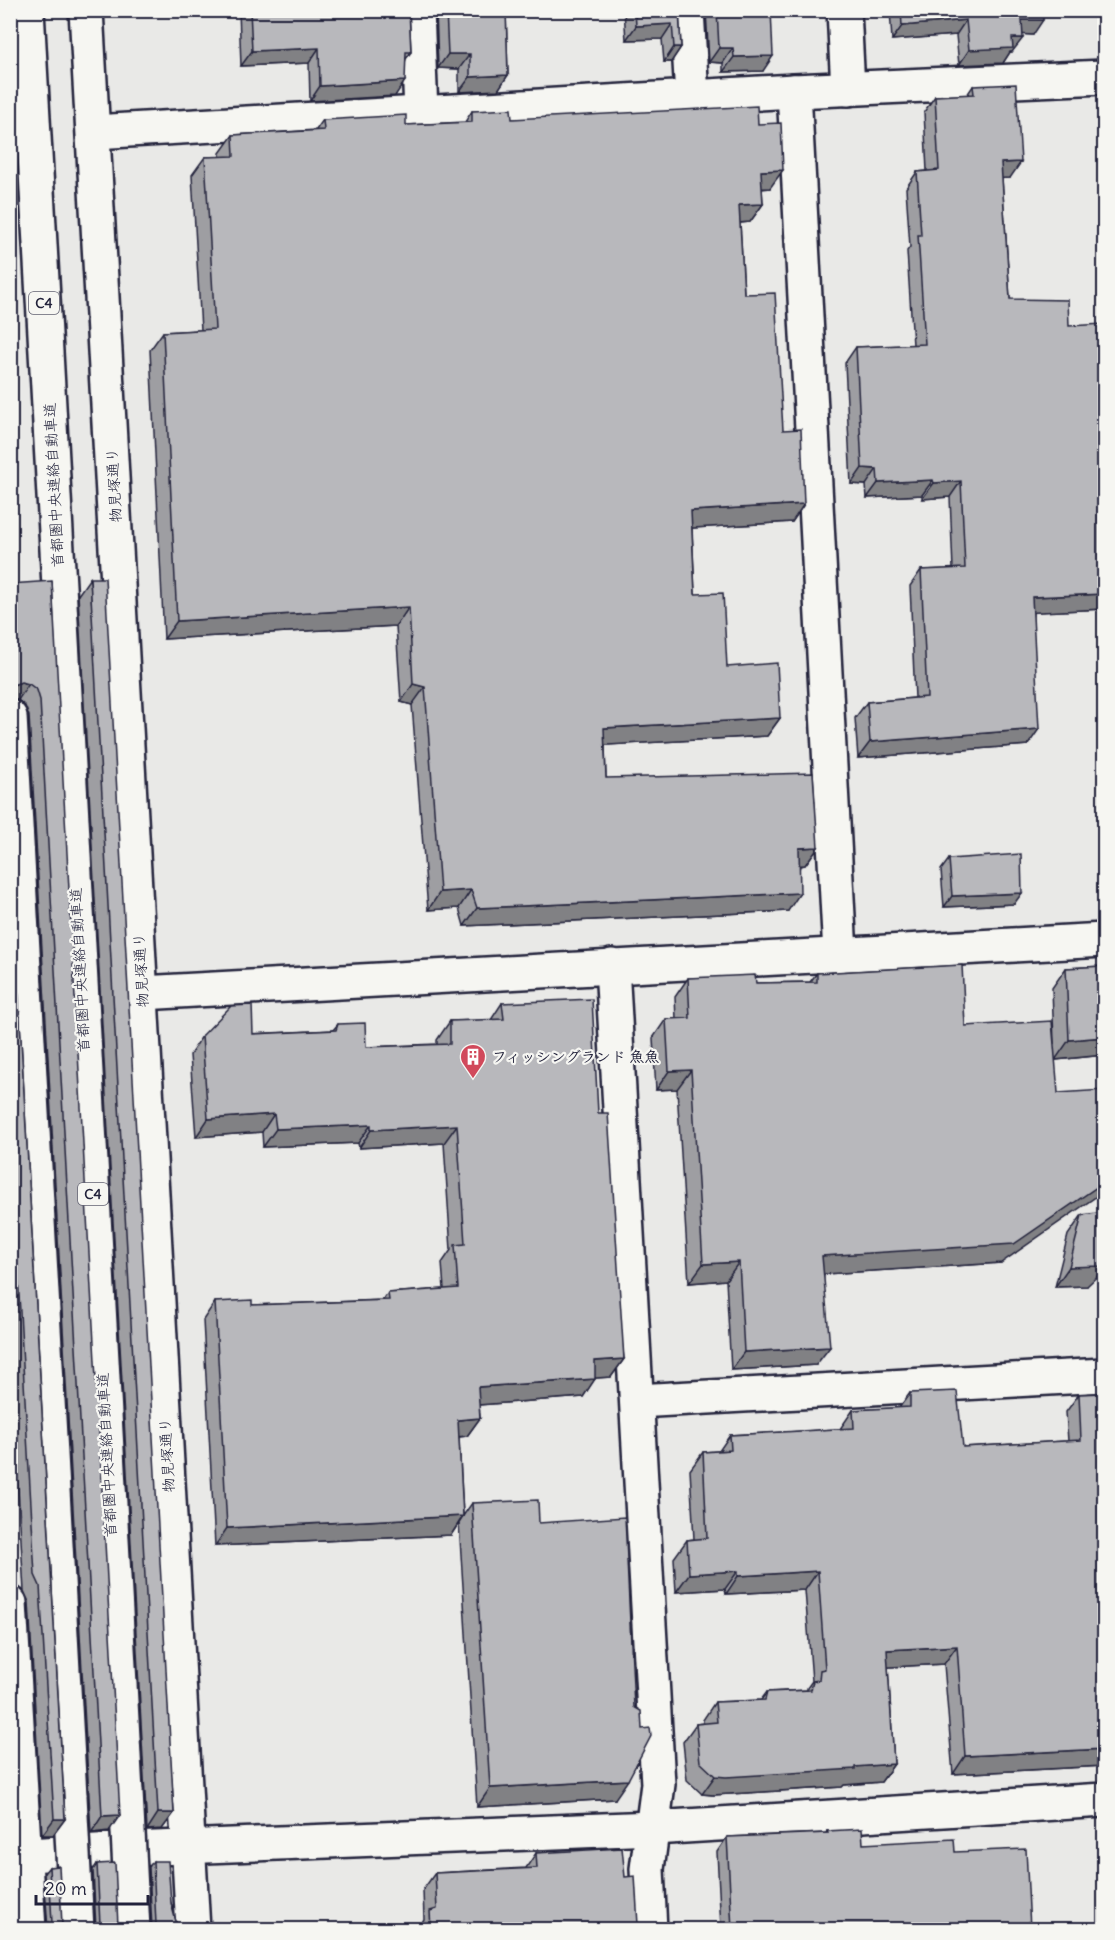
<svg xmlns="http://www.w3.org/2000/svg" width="1115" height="1940" viewBox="0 0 1115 1940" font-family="Delius,'Klee One',sans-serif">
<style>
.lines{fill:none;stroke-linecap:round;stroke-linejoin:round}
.minor-casing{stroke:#22223b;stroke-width:38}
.highway-casing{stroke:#22223b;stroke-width:38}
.minor{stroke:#f6f6f2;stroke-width:33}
.highway{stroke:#f6f6f2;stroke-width:33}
.highway-bridge-casing{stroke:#22223b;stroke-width:38;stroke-linecap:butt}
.highway-bridge{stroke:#f6f6f2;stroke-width:33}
.wall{fill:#9e9ea2;stroke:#22223b;stroke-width:1.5}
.shaded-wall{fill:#818184;stroke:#22223b;stroke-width:1.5}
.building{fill:#b8b8bc;stroke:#22223b;stroke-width:1.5}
.labels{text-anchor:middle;stroke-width:4.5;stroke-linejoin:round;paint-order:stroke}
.shield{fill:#f6f6f2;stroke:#626272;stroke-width:1.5}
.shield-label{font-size:14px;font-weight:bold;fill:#22223b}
.street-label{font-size:15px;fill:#22223b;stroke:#f6f6f2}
.poi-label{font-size:15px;font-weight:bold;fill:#22223b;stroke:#f6f6f2;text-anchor:start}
</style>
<rect width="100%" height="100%" fill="#e9e9e7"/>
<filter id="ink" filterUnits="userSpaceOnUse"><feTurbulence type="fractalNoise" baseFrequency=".0167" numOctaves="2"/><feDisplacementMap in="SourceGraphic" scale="12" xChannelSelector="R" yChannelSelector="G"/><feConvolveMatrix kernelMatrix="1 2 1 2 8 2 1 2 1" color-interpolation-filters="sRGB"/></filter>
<g filter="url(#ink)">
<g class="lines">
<defs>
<g id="minor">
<path d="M86 10 193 1930"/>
<path d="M417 10 421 113"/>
<path d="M687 10 692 97"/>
<path d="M844 10 848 89"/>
<path d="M794 91 840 954"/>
<path d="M94 132 794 91 1104 77"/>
<path d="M612 966 658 1784 647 1869 650 1930"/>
<path d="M142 993 1104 940"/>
<path d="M637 1401 1104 1375"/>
<path d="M10 1603 29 1930"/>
<path d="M10 1856 131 1849 653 1828 1104 1800"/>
</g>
<g id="highway">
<path d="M27 10 126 1792"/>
<path d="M10 717 70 1796"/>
</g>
</defs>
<use href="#minor" class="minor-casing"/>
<use href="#highway" class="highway-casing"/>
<use href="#minor" class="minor"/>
<use href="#highway" class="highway"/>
<defs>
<g id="highway-bridge">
<path d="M126 1792 133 1930"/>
<path d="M70 1796 77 1930"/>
</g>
</defs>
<use href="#highway-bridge" class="highway-bridge-casing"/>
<use href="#highway-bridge" class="highway-bridge"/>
</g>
<g class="wall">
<path d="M239 10H409L411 52 406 59 395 96 310 101 309 63 241 66Z"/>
<path d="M436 10H541L540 12 506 13 508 75 498 90 459 92V69L438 68Z"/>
<path d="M624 10H679L681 47 671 62H664L662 39 626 40Z"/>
<path d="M706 10H771L763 71 723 72V63L709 62Z"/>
<path d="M890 10H1043L1033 35 1022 34 1012 52H1010L1003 63 959 65 956 35 892 40Z"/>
<path d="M1098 10H1104V47L1100 48Z"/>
<path d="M973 86 1010 178H1002L1010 299 1069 326 1104 609 1033 612 1028 745 858 758 855 718 867 702 915 698 910 586 921 570 953 569 950 497 922 499V495L867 498 866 485 851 484 845 363 856 347 913 345 907 251 910 247 906 188 917 172 927 171 924 112 935 96 967 95Z"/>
<path d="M472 111 512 119 758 124 770 188 762 189 763 204 750 222 740 223 744 294 804 504 792 522 692 528 695 594 727 667 780 718 767 736 605 745 606 778 818 847 805 865 800 866 788 911 464 926 459 908 428 910 412 705 401 702 396 626 164 639 150 350 163 332 201 330 192 175 205 157H220V153L233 135 316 130 323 120 406 125 465 122Z"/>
<path d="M90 578 174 1813 162 1829 147 1830 78 595Z"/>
<path d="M52 581 109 1831 91 1833 29 716 25 706 18 700Z"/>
<path d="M10 845 65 1819 53 1835H42L29 1602 24 1591 10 1355Z"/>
<path d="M949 859 1014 904 944 907 941 870Z"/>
<path d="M1104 966V1055L1055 1060 1001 1263 824 1274 816 1365 731 1370 726 1280 689 1283 677 1089 656 1090 653 1038 666 1019H676L675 997 688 978 756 983 810 982 817 973 965 1026 1054 1043 1052 988 1066 968Z"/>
<path d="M502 1003 598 1113 624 1359 611 1377 595 1378 583 1397 479 1405 480 1418 467 1436 459 1437 463 1516 472 1503 539 1523 615 1799 477 1807 459 1523 451 1535 215 1546 203 1320 215 1302 252 1305 383 1300 388 1293 444 1289 442 1263 451 1250 444 1143 359 1148 358 1143 263 1147 262 1132 196 1137 190 1055 202 1036 333 1030 338 1024 366 1047 437 1044V1040L450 1021 491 1020Z"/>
<path d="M1082 1215 1087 1286 1055 1287 1068 1235Z"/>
<path d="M910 1393 963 1447 1068 1441 1066 1412 1079 1394 1104 1393V1766L953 1774 944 1664 888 1667 894 1764 881 1782 844 1785 842 1787 713 1795 702 1794 687 1780 683 1742 696 1724 703 1723V1720L715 1702 761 1700 767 1692 807 1690V1688L812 1681 805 1590 726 1594 725 1589 676 1592 674 1558 687 1540 694 1539 690 1470 703 1452 719 1451 730 1435 840 1429 853 1410 899 1408Z"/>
<path d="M827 1831 863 1844 955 1852 1030 1929H721L717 1852 727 1837 826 1833Z"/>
<path d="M536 1853 625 1877 636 1929H418L424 1919 423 1890 435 1873 526 1868Z"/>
<path d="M153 1861 171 1903 178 1929H152L149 1867Z"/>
<path d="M97 1864 118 1926 120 1929H96L93 1870Z"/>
<path d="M49 1867 62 1925 64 1929H48L44 1873Z"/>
</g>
<g class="shaded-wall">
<path d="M498 10H541L540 12 496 14Z"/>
<path d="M966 20 956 35 892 40 902 26Z"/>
<path d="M1022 20H1043L1033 35 1012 34Z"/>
<path d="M672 24 662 39 626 40 636 26Z"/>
<path d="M1012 38H1023L1012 52H1010L1003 63 959 65 969 50Z"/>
<path d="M1104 41V47L1100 48Z"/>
<path d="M674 47H681L671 62H664Z"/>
<path d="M319 48 309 63 241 66 252 51Z"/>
<path d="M719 48H733L723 63 709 62Z"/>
<path d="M448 54H470L459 69 438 68Z"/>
<path d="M773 56 763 71 723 72 734 57Z"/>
<path d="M508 75 498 90 459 92 470 77Z"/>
<path d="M405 81 395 96 310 101 320 86Z"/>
<path d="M1021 162 1010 178 990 179 1001 163Z"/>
<path d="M783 170 770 188 748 189 761 171Z"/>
<path d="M763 204 750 222 726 224 739 205Z"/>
<path d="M862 468 877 469 866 485 851 484Z"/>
<path d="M933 480 922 495 867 498 878 483Z"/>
<path d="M961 481 950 497 922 499 934 483Z"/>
<path d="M804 504 792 522 678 529 691 511Z"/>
<path d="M1104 594V609L1021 613 1032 597Z"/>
<path d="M409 607 396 626 164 639 177 621Z"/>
<path d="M21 682 29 684 18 700 10 699V686Z"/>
<path d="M413 684 425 687 412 705 401 702Z"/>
<path d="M780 718 767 736 591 746 604 728Z"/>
<path d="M1039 729 1028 745 858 758 870 742Z"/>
<path d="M818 847 805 865 786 866 799 848Z"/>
<path d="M471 890 459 908 428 910 440 892Z"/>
<path d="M800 893 788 911 464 926 477 908Z"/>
<path d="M1022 893 1014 904 944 907 952 896Z"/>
<path d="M1104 1037V1055L1055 1060 1069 1040Z"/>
<path d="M691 1070 677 1089 656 1090 669 1071Z"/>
<path d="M274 1114 262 1132 196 1137 208 1119Z"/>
<path d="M371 1125 358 1143 263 1147 276 1129Z"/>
<path d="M457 1125 444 1143 359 1148 371 1130Z"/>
<path d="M1104 1182V1191L1001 1263 809 1275 822 1256Z"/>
<path d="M10 1242H16L10 1250Z"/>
<path d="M739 1262 726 1280 689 1283 703 1264Z"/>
<path d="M1104 1262V1270L1087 1286 1055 1287 1069 1267Z"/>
<path d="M830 1347 816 1365 731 1370 744 1352Z"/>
<path d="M624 1359 611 1377 582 1379 595 1361Z"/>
<path d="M595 1379 583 1397 465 1406 478 1387Z"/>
<path d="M480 1418 467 1436 446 1438 458 1420Z"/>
<path d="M463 1516 451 1535 215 1546 227 1528Z"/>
<path d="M738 1571 725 1589 676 1592 689 1574Z"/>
<path d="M818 1571 805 1590 726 1594 738 1576Z"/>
<path d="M957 1646 944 1664 874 1668 887 1650Z"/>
<path d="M1104 1749V1766L953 1774 965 1756Z"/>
<path d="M894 1764 881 1782 844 1785 842 1787 713 1795 702 1794 715 1776Z"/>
<path d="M628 1780 615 1799 477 1807 490 1788Z"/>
<path d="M158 1813H174L162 1829 147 1830Z"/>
<path d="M120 1815 109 1831 91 1833 102 1816Z"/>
<path d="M54 1819H65L53 1835H42Z"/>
<path d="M638 1925 636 1929H625L627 1926Z"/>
</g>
<g class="building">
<path d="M250 10H409L411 52H406L405 81 320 86 319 48 252 51Z"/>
<path d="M446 10H506L508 75 470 77V54H448Z"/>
<path d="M635 10H679L681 47H674L672 24 636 26Z"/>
<path d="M717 10H771L773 56 734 57 733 48H719Z"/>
<path d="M901 10H1043V20H1022L1023 38H1012L1013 48 969 50 966 20 902 26Z"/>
<path d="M1016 84 1021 162 1001 163 1010 299 1068 300 1069 326 1104 324V594L1032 597 1039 729 870 742 867 702 927 697 921 570 965 568 961 481 934 483 933 480 878 483 877 469 862 468 856 347 925 344 918 235H921L917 172 939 170 935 96 974 94 973 86Z"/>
<path d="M757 106 758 124 781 123 783 170 761 171 763 204 739 205 744 294 775 293 783 430 801 429 804 504 691 511 695 594 723 593 727 667 777 663 780 718 604 728 606 778 813 773 818 847 799 848 800 893 477 908 471 890 440 892 425 687 413 684 409 607 177 621 163 332 215 329 205 157 234 156 233 135 324 130 323 120 406 115V125L472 122V111L511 109 512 119Z"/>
<path d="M90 578H105L174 1813H158Z"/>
<path d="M52 581 120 1815 102 1816 40 700 37 690 29 684 21 682 10 686V584Z"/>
<path d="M10 845 65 1819H54L40 1586 35 1575 16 1242H10V1209L14 1208 10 1139Z"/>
<path d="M1021 854 1022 893 952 896 949 859Z"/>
<path d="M962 965 965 1026 1052 1021 1058 1093 1104 1090V1182L1014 1244 822 1256 830 1347 744 1352 739 1262 703 1264 691 1070 669 1071 666 1019 690 1018 688 978 755 975 756 983 817 982V973Z"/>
<path d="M1104 966V1037L1069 1040 1066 968Z"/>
<path d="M592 999 598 1113H608L624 1359 595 1361V1379L478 1387 480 1418 458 1420 463 1516 227 1528 215 1302 252 1300V1305L389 1300 388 1293 458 1288 455 1245 465 1244 457 1125 371 1130V1125L276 1129 274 1114 208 1119 202 1036 231 1006 252 1005 253 1034 336 1030 338 1024 365 1023 366 1047 450 1044V1021L504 1019 502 1003Z"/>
<path d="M1104 1212V1262L1101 1266 1069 1267 1082 1215Z"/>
<path d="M957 1391 963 1447 1081 1440 1079 1394 1104 1393V1749L965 1756 957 1646 887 1650 894 1764 855 1767V1769L726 1777 715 1776 700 1762 696 1724 717 1722 715 1702 765 1700 767 1692 811 1690 813 1681 819 1680 820 1670 825 1669 818 1571 738 1576V1571L689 1574 687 1540 707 1538 703 1452 731 1450 730 1435 854 1428 853 1410 910 1407V1393Z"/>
<path d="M538 1500 539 1523 625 1517 634 1707 641 1711 642 1729 650 1728 651 1736 628 1780 490 1788 472 1503Z"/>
<path d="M862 1829 863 1844 954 1839 955 1852 1026 1849 1030 1929H732L727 1837 828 1833 827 1831Z"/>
<path d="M622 1848 625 1877 635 1876 638 1925 627 1926V1929H431L430 1911 437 1909 435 1873 537 1868 536 1853Z"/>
<path d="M153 1861H168L171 1903 178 1929H155L156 1924Z"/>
<path d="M115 1863 118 1926 120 1929H98L100 1924 97 1864Z"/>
<path d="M59 1866 62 1925 64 1929H51L52 1923 49 1867Z"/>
</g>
</g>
<defs>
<symbol id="building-pin" viewBox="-11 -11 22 30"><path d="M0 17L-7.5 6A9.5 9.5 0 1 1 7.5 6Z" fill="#d1495b" stroke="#f6f6f2"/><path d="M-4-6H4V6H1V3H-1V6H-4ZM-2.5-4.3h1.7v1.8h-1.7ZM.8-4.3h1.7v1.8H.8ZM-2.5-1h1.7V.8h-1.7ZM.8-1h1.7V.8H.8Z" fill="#fff"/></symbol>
</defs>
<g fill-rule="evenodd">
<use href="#building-pin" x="458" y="1042" width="30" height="40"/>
</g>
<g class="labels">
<g class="shield">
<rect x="29" y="292" width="30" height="22" rx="4.5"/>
<rect x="78" y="1183" width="30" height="22" rx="4.5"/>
</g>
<g class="shield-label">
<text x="44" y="308">C4</text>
<text x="93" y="1199">C4</text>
</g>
<g class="street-label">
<text transform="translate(54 485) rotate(-93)" y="5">首都圏中央連絡自動車道</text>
<text transform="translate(114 485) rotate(-93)" y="5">物見塚通り</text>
<text transform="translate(80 970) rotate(-93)" y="5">首都圏中央連絡自動車道</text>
<text transform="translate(141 970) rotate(-93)" y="5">物見塚通り</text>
<text transform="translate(107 1455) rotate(-93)" y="5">首都圏中央連絡自動車道</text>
<text transform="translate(167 1455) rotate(-93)" y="5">物見塚通り</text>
</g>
<g class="poi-label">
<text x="492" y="1062">フィッシングランド 魚魚</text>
</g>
</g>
<rect width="1115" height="1940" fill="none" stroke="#f6f6f2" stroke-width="36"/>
<rect x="18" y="18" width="1079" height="1904" fill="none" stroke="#22223b" stroke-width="2" filter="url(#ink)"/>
<path d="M36 1895v9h112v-9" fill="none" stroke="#22223b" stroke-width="3"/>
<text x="45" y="1895" font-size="18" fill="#22223b" stroke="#f6f6f2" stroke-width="4.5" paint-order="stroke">20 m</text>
</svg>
